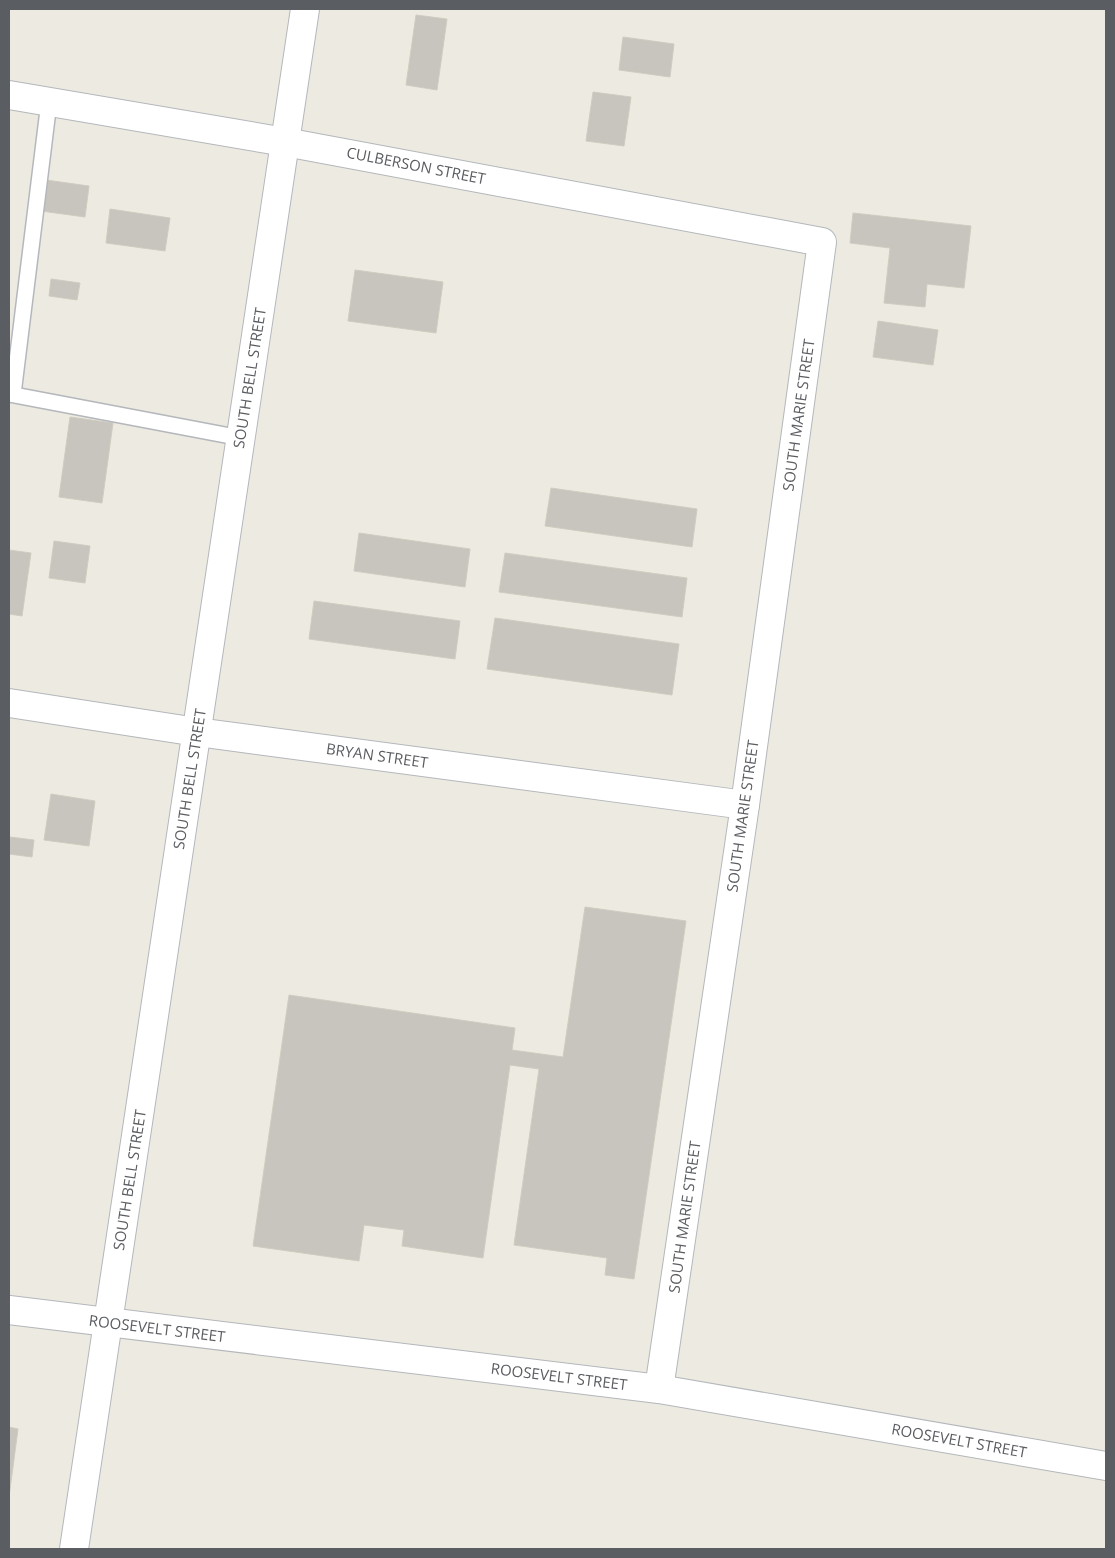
<svg xmlns="http://www.w3.org/2000/svg" width="1115" height="1558" viewBox="0 0 1115 1558" font-family="'Open Sans',sans-serif">
<style>
.building{fill:#c8c4be;stroke:#d0ccc0}
.lines{fill:none;stroke-linecap:round;stroke-linejoin:round}
.service-casing{stroke:#b4b7bb;stroke-width:18}
.minor-casing{stroke:#b4b7bb;stroke-width:30}
.secondary-casing{stroke:#b5b7bd;stroke-width:30}
.service{stroke:#fff;stroke-width:15}
.minor{stroke:#fff;stroke-width:28}
.secondary{stroke:#fff;stroke-width:28}
.labels{text-anchor:middle;stroke-width:5;stroke-linejoin:round;paint-order:stroke}
.street-label{font-size:15px;fill:#5a5d61;stroke:#fff}
</style>
<rect width="100%" height="100%" fill="#eceae1"/>
<g class="building">
<path d="M416 15 447 19 437 90 406 85Z"/>
<path d="M623 37 674 44 670 77 619 70Z"/>
<path d="M593 92 631 97 624 146 586 141Z"/>
<path d="M46 180 89 186 85 217 41 211Z"/>
<path d="M110 209 170 218 165 251 106 243Z"/>
<path d="M853 213 971 226 964 288 927 284 925 307 884 303 890 248 850 243Z"/>
<path d="M355 270 443 282 436 333 348 321Z"/>
<path d="M51 279 80 283 77 300 49 296Z"/>
<path d="M878 321 938 330 933 365 873 357Z"/>
<path d="M70 417 113 423 102 503 59 497Z"/>
<path d="M551 488 697 509 692 547 545 526Z"/>
<path d="M359 533 470 549 465 587 354 571Z"/>
<path d="M54 541 90 546 85 583 49 578Z"/>
<path d="M9 550 31 553 22 616 9 614 10 592H9Z"/>
<path d="M505 553 687 578 682 617 499 592Z"/>
<path d="M314 601 460 621 455 659 309 639Z"/>
<path d="M495 618 679 644 672 695 487 669Z"/>
<path d="M51 794 95 801 89 846 44 840Z"/>
<path d="M10 837 34 840 32 857 9 854Z"/>
<path d="M585 907 686 921 634 1279 605 1275 607 1258 514 1245 539 1069 510 1065 483 1258 402 1246 404 1230 364 1225 359 1261 253 1246 289 995 515 1028 512 1050 563 1057Z"/>
<path d="M9 1427 18 1429 9 1497Z"/>
</g>
<g class="lines">
<defs>
<g id="service">
<path d="M9 394 241 438"/>
<path d="M13 394 49 102"/>
</g>
<g id="minor">
<path d="M9 95 285 142 822 242 745 805 659 1389"/>
<path d="M9 703 197 732 745 805"/>
<path d="M9 1310 659 1389 1106 1466"/>
</g>
<path id="secondary" d="M74 1549 305 9"/>
</defs>
<use href="#service" class="service-casing"/>
<use href="#minor" class="minor-casing"/>
<use href="#secondary" class="secondary-casing"/>
<use href="#service" class="service"/>
<use href="#minor" class="minor"/>
<use href="#secondary" class="secondary"/>
</g>
<g class="labels">
<g class="street-label">
<text transform="translate(416 166) rotate(11)" y="5">CULBERSON STREET</text>
<text transform="translate(250 378) rotate(-81)" y="5">SOUTH BELL STREET</text>
<text transform="translate(799 415) rotate(-82)" y="5">SOUTH MARIE STREET</text>
<text transform="translate(377 756) rotate(8)" y="5">BRYAN STREET</text>
<text transform="translate(190 779) rotate(-81)" y="5">SOUTH BELL STREET</text>
<text transform="translate(743 816) rotate(-82)" y="5">SOUTH MARIE STREET</text>
<text transform="translate(130 1180) rotate(-81)" y="5">SOUTH BELL STREET</text>
<text transform="translate(685 1217) rotate(-82)" y="5">SOUTH MARIE STREET</text>
<text transform="translate(157 1329) rotate(7)" y="5">ROOSEVELT STREET</text>
<text transform="translate(559 1377) rotate(7)" y="5">ROOSEVELT STREET</text>
<text transform="translate(959 1441) rotate(10)" y="5">ROOSEVELT STREET</text>
</g>
</g>
<rect width="1115" height="1558" fill="none" stroke="#5a5d61" stroke-width="20"/>
</svg>
